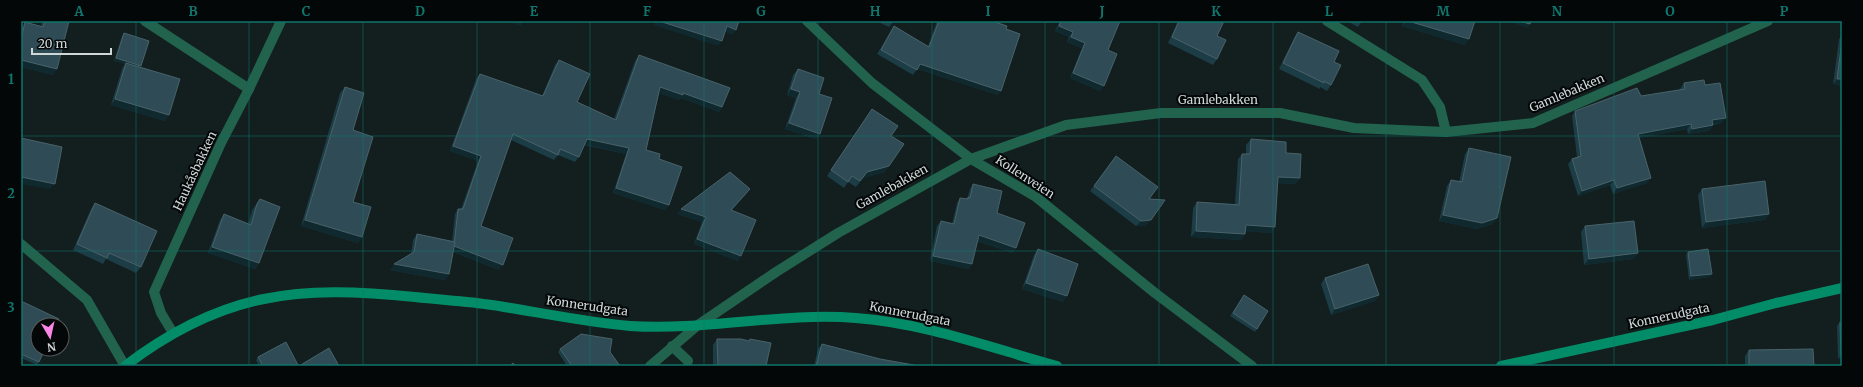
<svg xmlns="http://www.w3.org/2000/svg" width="1863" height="387" viewBox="0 0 1863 387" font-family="Merriweather,serif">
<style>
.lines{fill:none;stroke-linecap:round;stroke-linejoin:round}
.minor{stroke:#21634d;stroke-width:10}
.secondary{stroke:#038c68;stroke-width:10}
.wall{fill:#1c3c46}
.shaded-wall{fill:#10292f}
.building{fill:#2f4c56;stroke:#48626a}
.grid{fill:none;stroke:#0f766e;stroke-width:1;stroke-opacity:0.55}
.labels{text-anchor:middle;stroke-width:4;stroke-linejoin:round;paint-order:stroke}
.street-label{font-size:12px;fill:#d0d7d7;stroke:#040707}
.neatline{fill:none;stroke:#0f766e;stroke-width:1.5}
.grid-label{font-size:13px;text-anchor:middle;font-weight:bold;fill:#0f766e}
</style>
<rect width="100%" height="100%" fill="#131e1e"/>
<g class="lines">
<g class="minor">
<path d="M145 21 249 89"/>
<path d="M807 21 872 83 971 159 1036 197 1155 293 1252 366"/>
<path d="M1327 21 1422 80 1440 107 1446 132"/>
<path d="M21 244 87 300 125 366"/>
<path d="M173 333 161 313 154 292 221 143 249 89 281 21"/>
<path d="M672 346 688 361"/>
<path d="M650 366 698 325 776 272 838 233 971 159 1066 125 1161 113H1280L1354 128 1446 132 1533 123 1768 21"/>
</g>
<g class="secondary">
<path d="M125 366C222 292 298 285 415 297 441 300 467 301 492 305 538 312 584 322 630 326 706 331 781 312 856 318 925 323 991 348 1057 366"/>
<path d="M1501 366 1713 320 1776 303 1842 288"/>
</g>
</g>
<g class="wall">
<path d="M42 21H69L53 75 21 67V29L25 22 41 26Z"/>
<path d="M876 21H894L889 27Z"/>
<path d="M937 21H992L1006 29 998 95 917 69 913 75 877 54 894 26 928 46Z"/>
<path d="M1060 21H1120L1108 50 1100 91 1070 78 1082 48 1067 42 1069 37 1055 31Z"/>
<path d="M1178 21H1224L1217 36V59L1213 65 1168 43Z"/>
<path d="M1347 21H1362L1358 27Z"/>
<path d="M1404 21H1475L1465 45 1402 26Z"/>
<path d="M1298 32 1334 62 1331 85 1327 91 1320 87V89L1279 69 1294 38Z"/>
<path d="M124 33 141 66 140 67 169 115 165 121 111 105 122 69 125 64 114 61 122 36Z"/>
<path d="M1842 35V86L1833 84 1839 39Z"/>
<path d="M639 55 722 107 719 112 681 98 679 100 659 93 646 150 659 159 669 205 665 210 613 193 626 154 584 145 579 157 575 162 558 155 554 160 511 140 481 226 499 270 453 252 449 274 445 280 390 270 411 254 413 240 417 234 452 241 455 214 458 209H461L478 161 450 151 476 79 480 74 542 96 555 65 559 60 577 102 614 119 635 61Z"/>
<path d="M798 69 819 94 816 139 785 129 796 98 787 95 793 75Z"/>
<path d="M1684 83 1705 85 1722 123 1713 125 1709 131 1688 134 1687 129 1639 138 1651 178 1647 183 1613 194 1610 185 1578 196 1568 164 1572 159 1577 157 1572 116 1575 111 1641 96 1681 90 1680 89Z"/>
<path d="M345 87 353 130V202L362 237 358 243 301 226 340 93Z"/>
<path d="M872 109 891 136 885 172 863 178 856 187 848 182 844 188 827 176Z"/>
<path d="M1251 139 1286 153 1300 178 1295 184 1277 183 1275 227 1271 233 1245 231V234L1241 240 1191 237 1193 208 1197 202 1235 204 1238 159 1242 154H1246V145Z"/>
<path d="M1469 148 1493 224 1477 229 1439 221 1447 186 1451 180 1459 182 1465 154Z"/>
<path d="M1116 156 1150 199 1146 226H1136L1090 191Z"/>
<path d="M973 184 997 213 1013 253 977 241 969 269 930 261 937 226 941 221 952 224 957 203 960 198 967 199 970 189Z"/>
<path d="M1702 189 1769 214 1765 220 1702 228 1698 195Z"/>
<path d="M746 194 732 210 738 261 694 244 702 222 677 214Z"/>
<path d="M260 199 259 263 255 269 208 253 220 220 224 214 248 224 252 210Z"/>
<path d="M95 203 141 267 136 273 106 259 103 264 73 250 91 209Z"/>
<path d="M1585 226 1638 253 1633 259 1584 265 1581 232Z"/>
<path d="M1038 249 1063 302 1022 289 1034 255Z"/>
<path d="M1688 252 1712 274 1709 277 1689 280 1686 255Z"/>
<path d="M1325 278 1379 295 1375 301 1331 315 1321 284Z"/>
<path d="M1244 295 1268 311 1255 332 1230 316Z"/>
<path d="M21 301 39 362 37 365 21 358Z"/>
<path d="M1840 322 1842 358 1838 359 1837 326Z"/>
<path d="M717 339 749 341 750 339 766 366H713V345Z"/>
<path d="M822 344 880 359 914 366H814L818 349Z"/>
<path d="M560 349 610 352 620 366H567L558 352Z"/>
<path d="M1749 350 1814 366H1745V356Z"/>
<path d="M258 357 297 366H259L256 360Z"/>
</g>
<g class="shaded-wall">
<path d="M506 21H524L521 26Z"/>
<path d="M656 21H659L722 41 718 46 653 25Z"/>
<path d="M1406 21H1408L1469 39 1465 45 1402 26Z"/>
<path d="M1506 21H1519L1530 24 1528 28Z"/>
<path d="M727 26 736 30 733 35 723 31Z"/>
<path d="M1059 26 1073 32 1069 37 1055 31Z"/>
<path d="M1071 37 1085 43 1082 48 1067 42Z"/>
<path d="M116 58 141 66 139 69 126 63 125 64 114 61Z"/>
<path d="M21 60 57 69 53 75 21 67Z"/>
<path d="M920 64 1001 91 998 95 917 69Z"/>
<path d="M1073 73 1104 86 1100 91 1070 78Z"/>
<path d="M1837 79H1842V86L1833 84Z"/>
<path d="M660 87 683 93 722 107 719 112 681 98 679 100 656 92Z"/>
<path d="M791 89 800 92 796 98 787 95Z"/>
<path d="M115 99 169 115 165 121 111 105Z"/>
<path d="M1726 118 1722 123 1708 125 1712 120Z"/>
<path d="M789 123 820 134 816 139 785 129Z"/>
<path d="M1691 124 1687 129 1634 139 1638 134Z"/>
<path d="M1713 125 1709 131 1688 134 1692 129Z"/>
<path d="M587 139 629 148 626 154 583 144Z"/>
<path d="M453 146 481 156 478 161 450 151Z"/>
<path d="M889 166 885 172 863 178 867 172Z"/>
<path d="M21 177 55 184 50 189 21 184Z"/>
<path d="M1278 177 1300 178 1295 184 1274 183Z"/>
<path d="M1651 178 1647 183 1613 194 1617 188Z"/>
<path d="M1614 180 1610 185 1578 196 1582 191Z"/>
<path d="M616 188 669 205 665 210 613 193Z"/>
<path d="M750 189 746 194 728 215 731 210Z"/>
<path d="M1161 206 1146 226H1136L1141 221Z"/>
<path d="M681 209 706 217 702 222 677 214Z"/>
<path d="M1769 214 1765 220 1702 228 1706 222Z"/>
<path d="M1443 215 1497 218 1493 224 1477 229 1439 221Z"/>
<path d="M305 220 362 237 358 243 301 226Z"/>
<path d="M1246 225 1275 227 1271 233 1241 231Z"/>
<path d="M1196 231 1245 234 1241 240 1191 237Z"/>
<path d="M979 235 1016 248 1013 253 975 240Z"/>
<path d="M697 239 741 256 738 261 694 244Z"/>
<path d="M454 246 503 265 499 270 451 251Z"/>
<path d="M212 247 259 263 255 269 208 253Z"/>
<path d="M1638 253 1633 259 1584 265 1589 259Z"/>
<path d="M933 256 972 264 969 269 930 261Z"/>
<path d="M394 264 449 274 445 280 390 270Z"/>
<path d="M1712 274 1709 277 1689 280 1691 276Z"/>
<path d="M1026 283 1067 296 1063 302 1022 289Z"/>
<path d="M1379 295 1375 301 1331 315 1335 309Z"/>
<path d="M1841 355H1842V358L1838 359Z"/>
</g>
<g class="building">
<path d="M45 21H69L57 69 21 60V40L25 22 43 27Z"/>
<path d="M659 21H739L736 30 727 26 722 41Z"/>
<path d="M939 21H992L1007 26 1006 29 1020 34 1001 91 920 64 917 70 881 50 894 26 929 47Z"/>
<path d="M1061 21H1120L1108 50 1117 54 1104 86 1073 73 1085 43 1071 37 1073 32 1059 26Z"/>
<path d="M1179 21H1224L1217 36 1226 40 1217 59 1172 37Z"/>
<path d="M1408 21H1475L1469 39Z"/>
<path d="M1519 21H1531L1530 24Z"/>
<path d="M1298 32 1339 51 1334 62 1341 65 1331 85 1324 81V83L1283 63Z"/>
<path d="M124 33 149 41 141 66 116 58Z"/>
<path d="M1842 41V79H1837Z"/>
<path d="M639 55 730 88 722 107 683 93V95L660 87 646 150 660 154 659 159 682 167 669 205 616 188 629 148 587 139 579 157 560 149 558 155 513 134 481 226 513 238 503 265 454 246 458 209H463L481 156 453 146 480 74 543 96 559 60 590 74 577 102 616 120Z"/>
<path d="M126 63 180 79 169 115 115 99Z"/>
<path d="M798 69 824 78 819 94 832 98 820 134 789 123 800 92 791 89Z"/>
<path d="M1704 80 1705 85 1720 83 1726 118 1712 120 1713 125 1692 129 1691 124 1638 134 1651 178 1617 188 1614 180 1582 191 1572 159 1581 156 1575 111 1637 88 1641 96 1685 89 1684 83Z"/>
<path d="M345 87 364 93 353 130 373 137 353 202 371 207 362 237 305 220Z"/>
<path d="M872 109 898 126 891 136 904 144 889 166 867 172 860 181 852 176 848 182 831 170Z"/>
<path d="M21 138 62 147 55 184 21 177Z"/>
<path d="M1251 139 1286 142V153L1301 154 1300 178 1278 177 1275 227 1246 225 1245 234 1196 231 1197 202 1239 205 1242 154H1250Z"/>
<path d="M1469 148 1511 157 1497 218 1482 223 1443 215 1451 180 1462 182Z"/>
<path d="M1116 156 1158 187 1149 199 1165 200 1151 220 1141 221 1094 186Z"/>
<path d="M730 172 750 189 731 210 756 220 741 256 697 239 706 217 681 209Z"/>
<path d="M1765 181 1769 214 1706 222 1702 189Z"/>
<path d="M973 184 1002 191 997 213 1025 223 1016 248 979 235 972 264 933 256 941 221 954 224 960 198 968 199V197L970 198Z"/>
<path d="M260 199 280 207 259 263 212 247 224 214 251 225 257 204Z"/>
<path d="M95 203 157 231 141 267 109 253 107 258 77 244Z"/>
<path d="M1634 221 1638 253 1589 259 1585 226Z"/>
<path d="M417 234 455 242 449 274 394 264 414 252Z"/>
<path d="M1038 249 1078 264 1067 296 1026 283Z"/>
<path d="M1708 249 1712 274 1691 276 1688 252Z"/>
<path d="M1368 264 1379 295 1335 309 1325 278Z"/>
<path d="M1244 295 1268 311 1257 329 1233 313Z"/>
<path d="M21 301 59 319 56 325H38V349H45L39 362 21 354Z"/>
<path d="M1840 322H1842V355H1841Z"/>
<path d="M581 334 612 339 610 352 620 366H572L560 349Z"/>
<path d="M717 339H741L749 341 750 339 771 343 766 366H720L718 365Z"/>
<path d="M286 342 298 365 295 366H263L258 357Z"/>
<path d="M822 344 880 359 914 365V366H816Z"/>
<path d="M329 348 339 366H299Z"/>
<path d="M1813 349 1814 366H1749V350Z"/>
<path d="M513 363 515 366H510Z"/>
</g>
<path class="grid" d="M136 21V366M249 21V366M363 21V366M477 21V366M590 21V366M704 21V366M818 21V366M932 21V366M1045 21V366M1159 21V366M1273 21V366M1386 21V366M1500 21V366M1614 21V366M1727 21V366M21 136H1842M21 251H1842"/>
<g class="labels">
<g class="street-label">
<text transform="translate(1567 93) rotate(-23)" y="4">Gamlebakken</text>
<text x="1218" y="104">Gamlebakken</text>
<text transform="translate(195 171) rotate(-65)" y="4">Haukåsbakken</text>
<text transform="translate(1025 177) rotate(33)" y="4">Kollenveien</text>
<text transform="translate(892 187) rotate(-29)" y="4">Gamlebakken</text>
<text transform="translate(587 306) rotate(8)" y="4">Konnerudgata</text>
<text transform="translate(910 314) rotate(11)" y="4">Konnerudgata</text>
<text transform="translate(1669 316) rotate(-12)" y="4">Konnerudgata</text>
</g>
</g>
<rect width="1863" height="387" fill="none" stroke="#040707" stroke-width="44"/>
<g transform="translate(50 337) rotate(171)"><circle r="19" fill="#040707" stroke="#565a5a"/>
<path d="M0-3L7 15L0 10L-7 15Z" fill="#fa87e7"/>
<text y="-6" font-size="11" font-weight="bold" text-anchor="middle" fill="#d0d7d7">N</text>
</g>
<path d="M32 48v6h79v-6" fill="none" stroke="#d0d7d7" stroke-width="2"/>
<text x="38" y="48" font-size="12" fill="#d0d7d7" stroke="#040707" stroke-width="3" paint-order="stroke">20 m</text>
<rect x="22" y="22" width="1819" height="343" class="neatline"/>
<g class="grid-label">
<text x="79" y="16">A</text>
<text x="193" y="16">B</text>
<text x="306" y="16">C</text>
<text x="420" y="16">D</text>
<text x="534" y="16">E</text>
<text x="647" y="16">F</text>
<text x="761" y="16">G</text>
<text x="875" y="16">H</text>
<text x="988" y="16">I</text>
<text x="1102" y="16">J</text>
<text x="1216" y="16">K</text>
<text x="1329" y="16">L</text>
<text x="1443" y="16">M</text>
<text x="1557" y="16">N</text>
<text x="1670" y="16">O</text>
<text x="1784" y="16">P</text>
<text x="11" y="84">1</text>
<text x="11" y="198">2</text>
<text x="11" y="312">3</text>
</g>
</svg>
